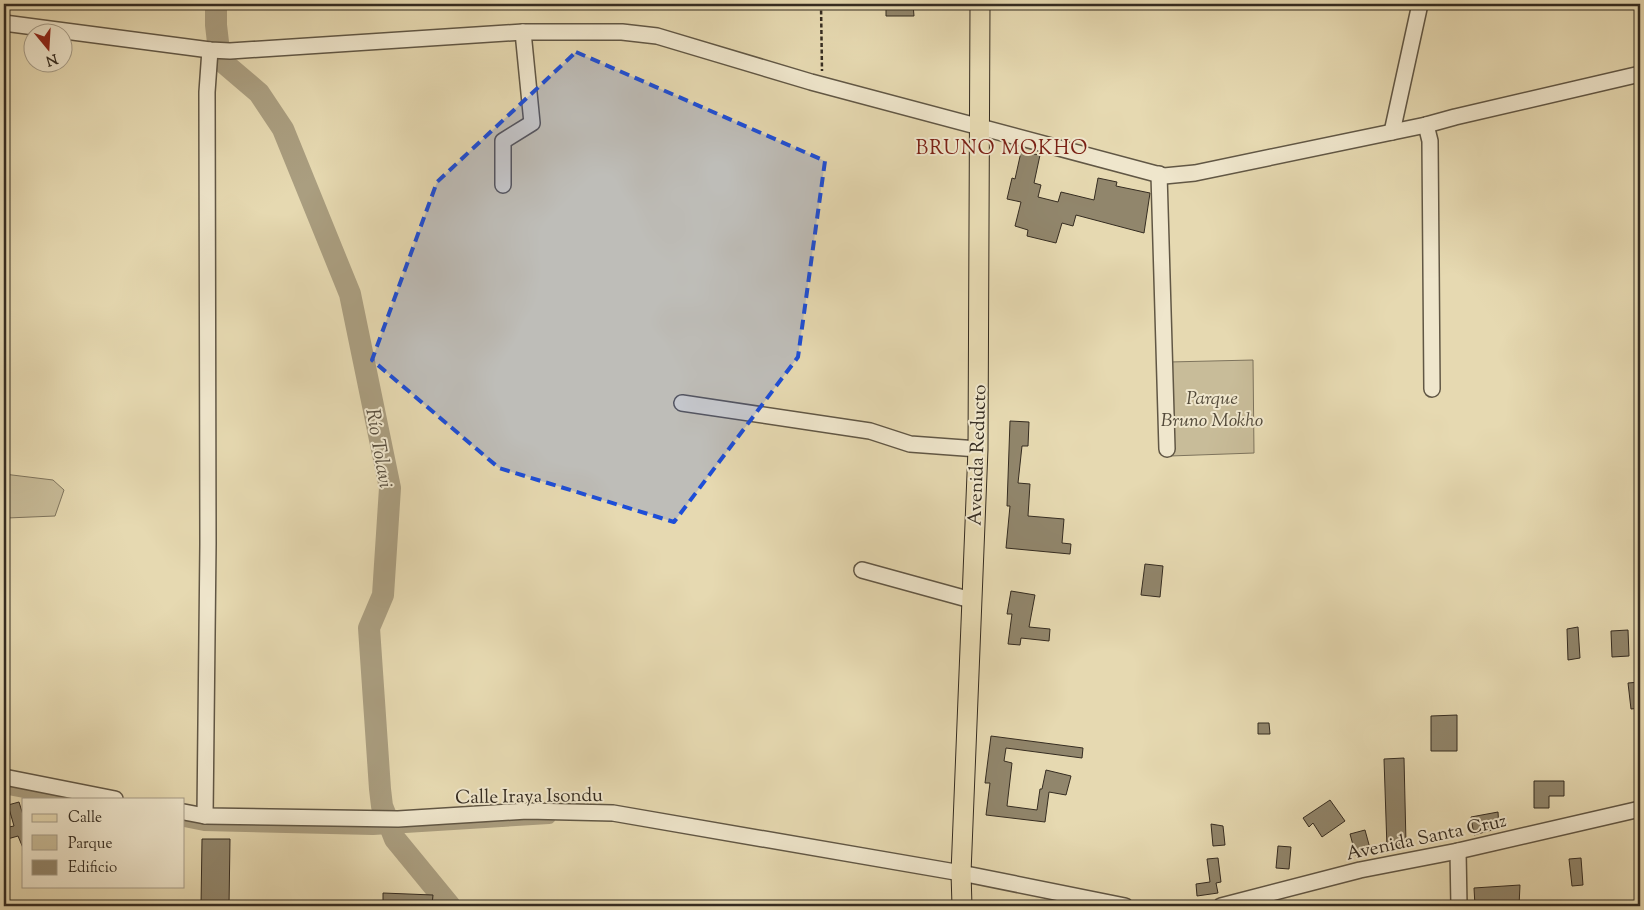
<svg xmlns="http://www.w3.org/2000/svg" width="1644" height="910" viewBox="0 0 1644 910" font-family="'Sorts Mill Goudy',serif">
<style>
.green{fill:#c8bc99;stroke:#7e745d}
.lines{fill:none;stroke-linecap:round;stroke-linejoin:round}
.canal{stroke:#aa9e80;stroke-width:14}
.river{stroke:#aa9e80;stroke-width:22}
.building{fill:#91866c;stroke:#352c21}
.minor-casing{stroke:#615745;stroke-width:18}
.major-casing{stroke:#352c21;stroke-width:21}
.path{stroke:#352c21;stroke-width:2.5;stroke-dasharray:4 2.5;stroke-linecap:butt}
.minor{stroke:#efe6cc;stroke-width:15}
.major{stroke:#e6d9b1;stroke-width:19}
.marked{fill:#1d4ed8;fill-opacity:0.2;stroke:#1d4ed8;stroke-width:4;stroke-dasharray:10 6;stroke-linejoin:round}
.labels{text-anchor:middle;stroke-width:4;stroke-linejoin:round;paint-order:stroke}
.park-label{font-size:19px;font-style:italic;fill:#524939;stroke:#efe6cc}
.street-label{font-size:19px;fill:#352c21;stroke:#efe6cc}
.neighbourhood-label{font-size:20px;letter-spacing:1px;fill:#7a1f14;stroke:#efe6cc}
.water-label{font-size:20px;font-style:italic;fill:#584e3e;stroke:#efe6cc}
</style>
<rect width="100%" height="100%" fill="#e6d9b1"/>
<filter id="stains"><feTurbulence type="fractalNoise" baseFrequency=".004" numOctaves="4"/><feColorMatrix values="0 0 0 0 .2 0 0 0 0 .09 0 0 0 0 .02 0 0 0 .5 -.17"/></filter>
<radialGradient id="worn" r=".72"><stop offset=".6" stop-color="#630" stop-opacity="0"/><stop offset="1" stop-color="#630" stop-opacity=".3"/></radialGradient>
<g class="green">
<path d="M1253 360 1254 453 1170 456 1169 362Z"/>
<path d="M4 474 53 480 64 490 55 516 7 518 4 525Z"/>
</g>
<g class="lines">
<g class="canal">
<path d="M4 787 67 799"/>
<path d="M184 820 204 824 373 828 549 817"/>
</g>
<path class="river" d="M216 4V25L219 51 225 64 259 93 283 129 350 294 390 488 383 595 369 628 380 789 382 806 395 839 450 906"/>
</g>
<g class="building">
<path d="M886 4H913L914 16H886Z"/>
<path d="M1021 152 1040 155 1034 183 1041 185 1038 197 1058 202 1061 192 1094 200 1098 178 1117 182 1116 186 1150 193 1144 233 1076 215 1073 226 1062 223 1056 243 1027 236 1028 230 1015 226 1021 202 1007 199 1012 178 1015 179Z"/>
<path d="M1010 421 1029 422 1028 446H1022L1018 483 1030 484 1028 516 1064 519 1062 543 1071 544 1070 554 1006 548 1010 506H1007Z"/>
<path d="M1145 564 1163 566 1160 597 1141 595Z"/>
<path d="M1011 591 1035 595 1029 627 1050 629 1049 641 1021 638 1020 645 1008 644 1012 614H1007Z"/>
<path d="M1578 627 1580 658 1568 660 1567 629Z"/>
<path d="M1628 630 1629 656 1612 657 1611 631Z"/>
<path d="M1640 682V708L1631 709 1628 683Z"/>
<path d="M1457 715V751H1431V716Z"/>
<path d="M1258 723H1269L1270 734H1258Z"/>
<path d="M991 736 1083 748 1082 758 1006 748 1004 761 1012 763 1007 806 1037 810 1040 789H1042L1046 770 1071 776 1066 795 1049 792 1045 822 986 815 990 783H985Z"/>
<path d="M1404 758 1406 844 1387 848 1384 759Z"/>
<path d="M1534 781H1564V796H1549V808H1534Z"/>
<path d="M1330 800 1345 821 1322 837 1313 823 1309 827 1303 818Z"/>
<path d="M19 802 24 818 23 848 18 836 4 840V828L14 826 8 805Z"/>
<path d="M1498 812 1499 828 1474 835 1471 817Z"/>
<path d="M1211 824 1223 826 1225 845 1213 846Z"/>
<path d="M1365 830 1371 852 1356 856 1350 834Z"/>
<path d="M202 839H230L229 906H201Z"/>
<path d="M1278 846 1291 847 1289 869 1276 868Z"/>
<path d="M1218 858 1221 882 1216 883 1218 893 1197 896 1196 884 1210 882 1207 859Z"/>
<path d="M1581 858 1583 885 1572 886 1569 859Z"/>
<path d="M1520 885 1519 906H1475L1474 888Z"/>
<path d="M383 893 433 895 432 906H383Z"/>
</g>
<g class="lines">
<defs>
<g id="minor">
<path d="M4 23 210 50 230 51 523 32H622L657 36 811 82 1164 176 1195 173 1426 125 1455 117 1640 74"/>
<path d="M1426 125 1430 141 1432 389"/>
<path d="M1392 132 1420 4"/>
<path d="M1159 174 1167 449"/>
<path d="M503 185V141L532 123 523 32"/>
<path d="M682 403 870 431 910 444 978 449"/>
<path d="M862 570 971 600"/>
<path d="M4 777 115 799"/>
<path d="M184 812 205 816 398 819 527 811 613 813 961 873 1125 906"/>
<path d="M205 816 208 544 207 92 210 50"/>
<path d="M1458 851 1459 906"/>
<path d="M1221 906 1360 870 1458 851 1640 809"/>
</g>
<path id="major" d="M962 906 961 873 978 449 980 4"/>
</defs>
<use href="#minor" class="minor-casing"/>
<use href="#major" class="major-casing"/>
<path class="path" d="M821 4 822 71"/>
<use href="#minor" class="minor"/>
<use href="#major" class="major"/>
</g>
<path class="marked" d="M576 52 825 161 798 357 674 522 499 468 372 360 437 182Z"/>
<g class="labels">
<g class="park-label">
<text x="1212" y="404">Parque<tspan x="1212" dy="22">Bruno Mokho</tspan></text>
</g>
<g class="street-label">
<text transform="translate(976 455) rotate(-88)" y="7">Avenida Reducto</text>
<text transform="translate(529 795) rotate(-1)" y="7">Calle Iraya Isondu</text>
<text transform="translate(1426 836) rotate(-12)" y="7">Avenida Santa Cruz</text>
</g>
<g class="neighbourhood-label">
<text x="1002" y="154">BRUNO MOKHO</text>
</g>
<g class="water-label">
<text transform="translate(380 448) rotate(80)" y="7">Río Tolavi</text>
</g>
</g>
<rect width="1644" height="910" fill="none" stroke="#e6d9b1" stroke-width="20"/>
<rect x="5" y="5" width="1634" height="900" fill="none" stroke="#352c21" stroke-width="2.5"/>
<rect x="10" y="10" width="1624" height="890" fill="none" stroke="#352c21"/>
<rect x="22" y="798" width="162" height="90" fill="#efe6cc" stroke="#a59c88"/>
<rect x="32" y="814" width="25" height="8" fill="#e6d9b1" stroke="#a59c88"/>
<text x="68" y="822" font-size="15" fill="#352c21">Calle</text>
<rect x="32" y="835" width="25" height="15" fill="#c8bc99" stroke="#a59c88"/>
<text x="68" y="848" font-size="15" fill="#352c21">Parque</text>
<rect x="32" y="860" width="25" height="15" fill="#91866c" stroke="#a59c88"/>
<text x="68" y="872" font-size="15" fill="#352c21">Edificio</text>
<g transform="translate(48 48) rotate(162)"><circle r="24" fill="#efe6cc" stroke="#a59c88"/>
<path d="M0-4L9 19L0 12L-9 19Z" fill="#8f2418"/>
<text y="-8" font-size="14" font-weight="bold" text-anchor="middle" fill="#352c21">N</text>
</g>
<rect width="100%" height="100%" filter="url(#stains)"/>
<rect width="100%" height="100%" fill="url(#worn)"/>
</svg>
